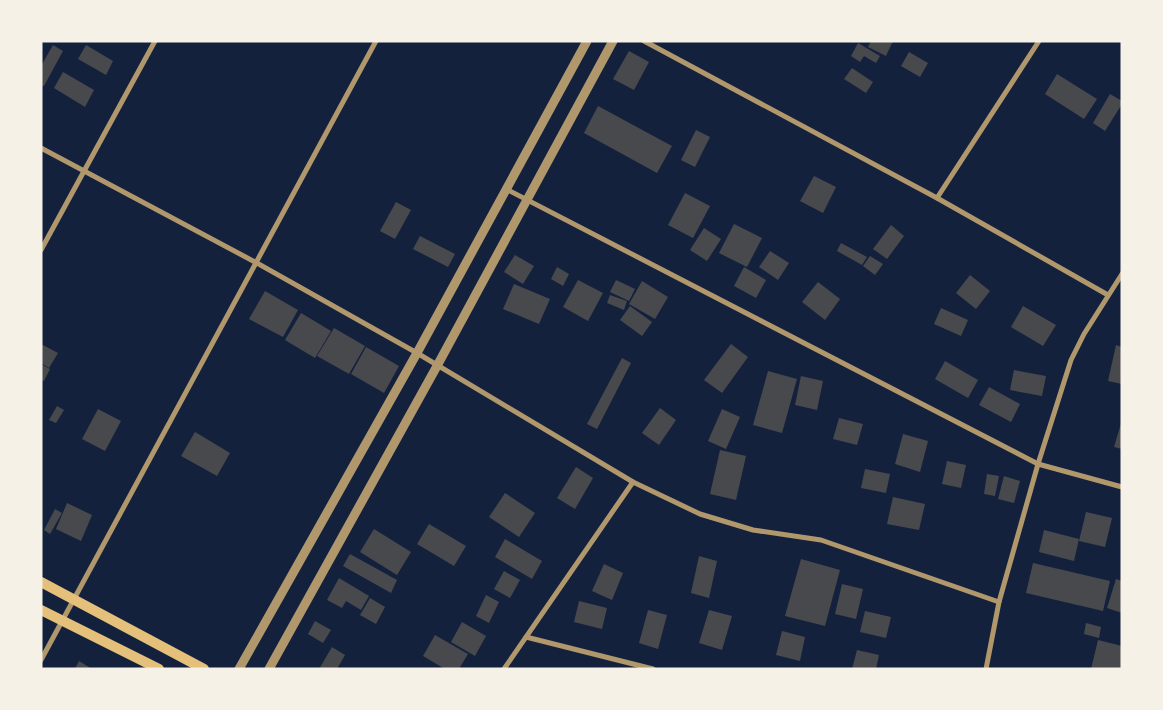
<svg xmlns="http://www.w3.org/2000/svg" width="1163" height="710" viewBox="0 0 1163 710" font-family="Quicksand,sans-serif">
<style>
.building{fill:#48494c}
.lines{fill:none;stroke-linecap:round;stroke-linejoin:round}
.minor{stroke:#b1986c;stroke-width:5}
.tertiary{stroke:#b1986c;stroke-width:9}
.secondary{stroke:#e5c07b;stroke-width:10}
</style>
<rect width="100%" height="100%" fill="#14213d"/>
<g class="building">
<path d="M871 41H893L886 56 868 47Z"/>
<path d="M858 43 880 56 876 63 864 56 860 62 851 56Z"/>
<path d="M53 45 63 51 44 86 41 85V66Z"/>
<path d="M86 45 113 61 106 75 78 59Z"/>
<path d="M629 51 649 62 634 90 613 79Z"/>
<path d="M909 52 928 63 920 77 901 66Z"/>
<path d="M852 68 873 82 866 93 844 79Z"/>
<path d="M63 72 94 90 85 107 54 88Z"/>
<path d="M1057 74 1097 99 1084 119 1045 94Z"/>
<path d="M1110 94 1122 101V104L1105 131 1093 123Z"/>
<path d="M598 106 672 146 657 173 584 133Z"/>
<path d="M696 130 710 137 695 167 681 160Z"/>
<path d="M814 176 836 187 823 213 800 201Z"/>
<path d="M685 193 710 206 693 238 668 225Z"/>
<path d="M396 202 411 210 395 239 380 231Z"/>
<path d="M734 224 762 238 747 267 719 253Z"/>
<path d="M891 225 904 236 887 259 873 249Z"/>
<path d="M704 228 721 239 707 261 690 250Z"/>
<path d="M420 236 455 254 448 267 413 249Z"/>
<path d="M841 243 867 257 862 265 837 251Z"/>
<path d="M770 251 789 263 778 280 759 267Z"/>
<path d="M515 255 534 266 523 284 504 272Z"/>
<path d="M870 256 883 264 875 275 863 266Z"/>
<path d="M557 267 569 274 563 286 551 279Z"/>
<path d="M744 267 766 280 756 298 734 286Z"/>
<path d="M970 275 990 291 976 309 956 293Z"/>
<path d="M578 280 603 293 588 321 563 307Z"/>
<path d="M616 280 635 289 629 301 610 292Z"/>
<path d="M642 281 668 297 655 319 629 304Z"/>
<path d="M818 282 840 299 825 320 802 302Z"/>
<path d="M514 284 550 299 539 324 503 309Z"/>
<path d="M265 291 298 310 283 337 249 319Z"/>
<path d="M610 295 627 301 624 310 607 303Z"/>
<path d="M630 306 652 322 642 336 620 320Z"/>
<path d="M1023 306 1056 325 1043 346 1011 327Z"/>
<path d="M941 308 968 320 961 336 934 324Z"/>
<path d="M301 313 331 331 315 358 285 340Z"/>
<path d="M334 328 365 346 349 374 317 356Z"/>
<path d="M41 344 58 353 49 368 41 363Z"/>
<path d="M731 344 748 357 722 393 704 380Z"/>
<path d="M1116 345 1122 347V384L1108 381Z"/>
<path d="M366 347 399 366 384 393 351 374Z"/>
<path d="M622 358 631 363 597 429 587 424Z"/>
<path d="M945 361 978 380 968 398 935 379Z"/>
<path d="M41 364 50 369 44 381 41 380Z"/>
<path d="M1014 370 1046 376 1042 396 1010 390Z"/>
<path d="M768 371 797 379 782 433 753 425Z"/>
<path d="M801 376 823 381 817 410 795 405Z"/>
<path d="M989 387 1020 404 1011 422 979 405Z"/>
<path d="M57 406 64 410 56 423 49 420Z"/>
<path d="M660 408 676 420 659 445 642 433Z"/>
<path d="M98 409 121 421 105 451 82 439Z"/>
<path d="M722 409 740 417 726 449 708 441Z"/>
<path d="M839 418 863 424 857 445 833 439Z"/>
<path d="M1122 420V449L1114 447Z"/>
<path d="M195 432 230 453 217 476 181 456Z"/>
<path d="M903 434 928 441 920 472 895 464Z"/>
<path d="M720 450 746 456 736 500 710 494Z"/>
<path d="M947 461 966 465 961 488 942 484Z"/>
<path d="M576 467 593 478 575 509 557 498Z"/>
<path d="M865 469 890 474 886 493 861 488Z"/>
<path d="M987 474 999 476 995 496 984 494Z"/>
<path d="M1004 476 1020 481 1014 503 998 499Z"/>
<path d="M505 493 535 513 519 537 489 517Z"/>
<path d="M893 497 925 504 919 530 887 524Z"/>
<path d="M67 503 92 515 81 541 56 529Z"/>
<path d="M55 509 62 513 50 534 44 530Z"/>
<path d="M1086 512 1112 518 1105 547 1079 541Z"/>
<path d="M429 524 466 546 454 566 417 544Z"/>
<path d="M374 529 411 552 397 575 360 552Z"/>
<path d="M1044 530 1079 539 1074 561 1039 552Z"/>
<path d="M505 539 542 561 532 579 495 557Z"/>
<path d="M350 554 397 580 391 593 343 566Z"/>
<path d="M699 556 717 561 709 598 691 593Z"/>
<path d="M801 559 840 570 825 626 785 616Z"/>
<path d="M1033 563 1110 581 1103 611 1026 593Z"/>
<path d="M604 564 623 573 612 600 592 591Z"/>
<path d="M504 571 520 580 510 598 494 589Z"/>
<path d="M339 578 369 596 361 610 346 601 342 608 327 600Z"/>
<path d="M1116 579 1122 581V613L1107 608Z"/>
<path d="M842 584 863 589 856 619 835 614Z"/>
<path d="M486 595 499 602 489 623 476 616Z"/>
<path d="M370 598 385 607 376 624 360 615Z"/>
<path d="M579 601 607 608 602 629 574 622Z"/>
<path d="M648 610 667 615 658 649 639 643Z"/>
<path d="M709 610 732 616 722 650 699 643Z"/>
<path d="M865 611 891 617 886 638 860 632Z"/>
<path d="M315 621 331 630 323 643 308 634Z"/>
<path d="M462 622 486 636 475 656 451 642Z"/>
<path d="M1086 623 1101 627 1099 638 1084 634Z"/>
<path d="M782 631 805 637 800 661 776 655Z"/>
<path d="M435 635 468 654 459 669H445L423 656Z"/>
<path d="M1098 640 1122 646V669H1091Z"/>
<path d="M332 647 345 655 337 669H319Z"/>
<path d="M857 650 879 655 876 669H852Z"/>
<path d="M79 661 92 669H75Z"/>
</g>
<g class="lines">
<g class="minor">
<path d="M644 41 937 198 1108 295"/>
<path d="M41 148 255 262 417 353 633 482 700 514 753 530 821 540 999 602"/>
<path d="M506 189 1038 464 1122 487"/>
<path d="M937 198 1039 41"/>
<path d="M41 250 155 41"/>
<path d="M526 637 653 669"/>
<path d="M41 660 376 41"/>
<path d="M504 669 633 482"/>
<path d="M986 669 999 602 1038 464 1071 360 1084 334 1122 274"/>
</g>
<g class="tertiary">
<path d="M239 669 417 353 587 41"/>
<path d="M269 669 437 366 613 41"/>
</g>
<g class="secondary">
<path d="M41 582 204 669"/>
<path d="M41 610 159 669"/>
</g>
</g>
<rect width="1163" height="710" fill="none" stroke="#f6f1e7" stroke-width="85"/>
</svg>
